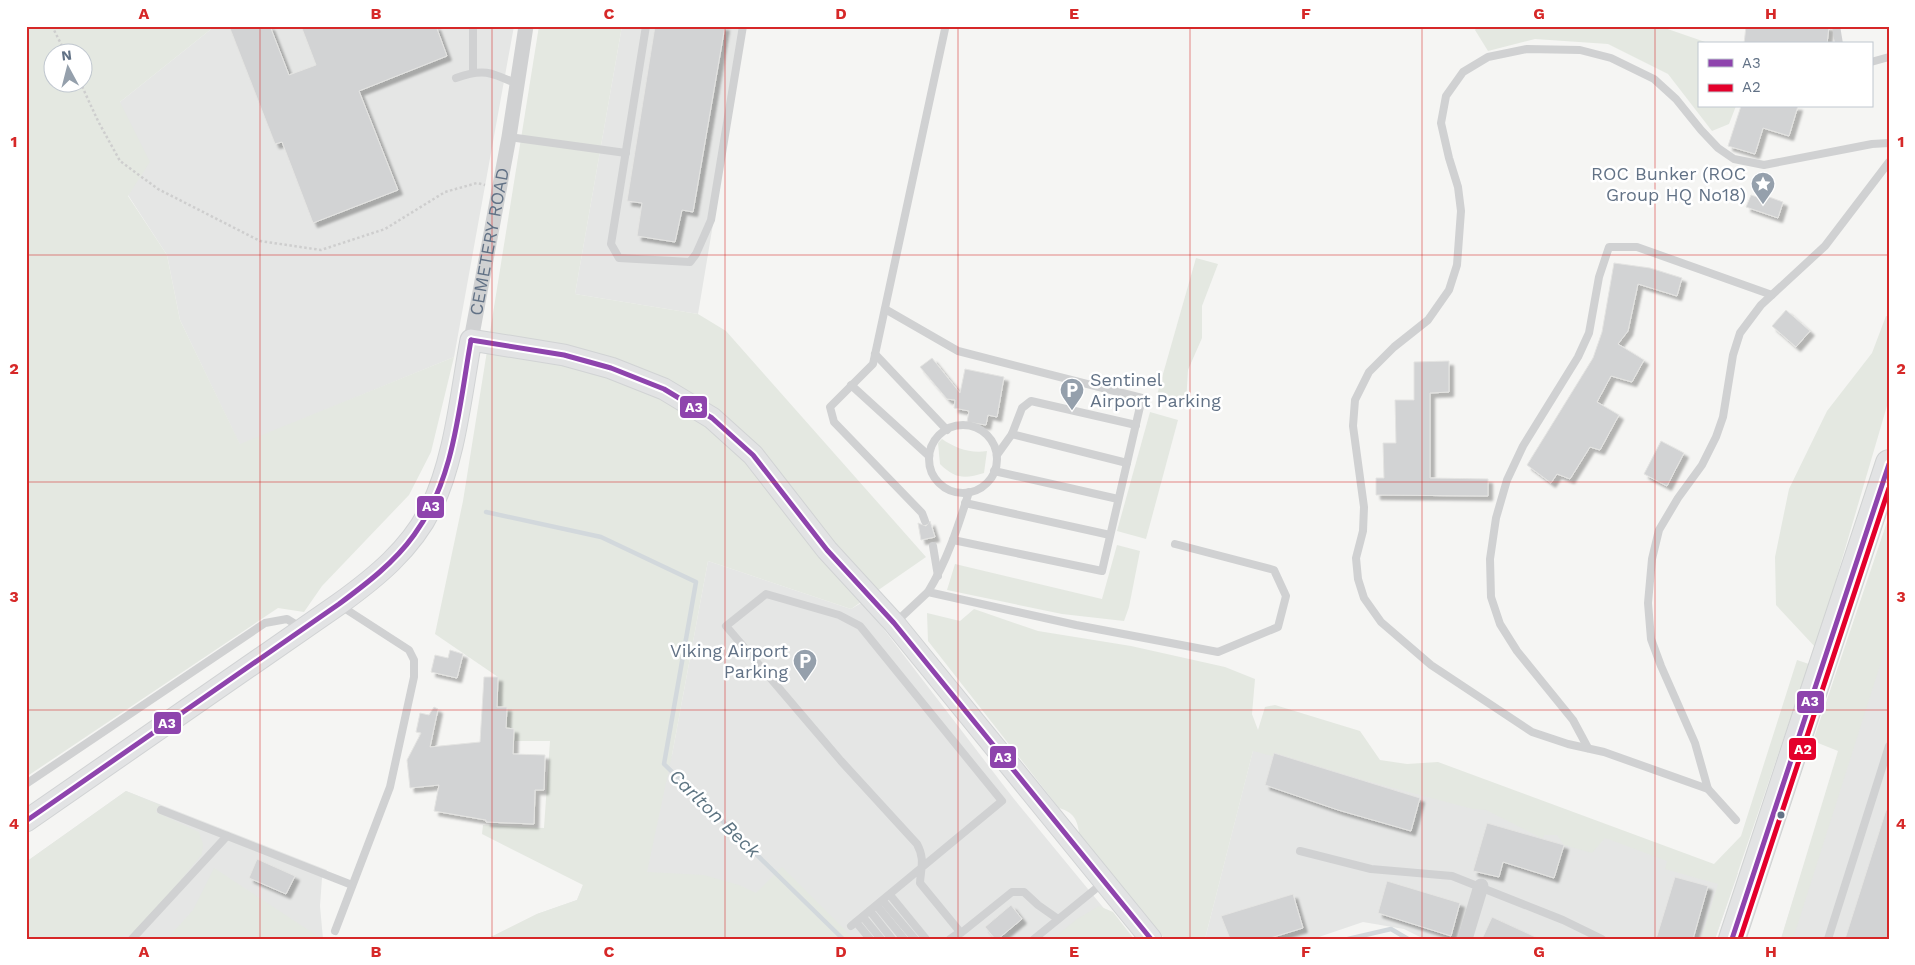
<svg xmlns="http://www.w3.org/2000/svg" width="1915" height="965" viewBox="0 0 1915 965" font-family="'Work Sans',sans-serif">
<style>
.built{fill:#e5e6e5}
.green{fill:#e4e8e1;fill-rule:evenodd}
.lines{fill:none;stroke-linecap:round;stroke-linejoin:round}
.stream{stroke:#d2d8dc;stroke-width:4.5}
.building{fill:#d2d3d4;stroke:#e4e4e2;filter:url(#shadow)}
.secondary-casing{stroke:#d1d3d4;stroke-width:23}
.highway-casing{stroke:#d0d2d2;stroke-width:28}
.path{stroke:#cecece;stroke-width:2.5;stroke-dasharray:2.5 2.5;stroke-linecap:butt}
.lane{stroke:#d0d1d2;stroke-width:8}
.street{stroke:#d0d1d2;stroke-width:15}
.secondary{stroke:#e2e3e4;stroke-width:21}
.highway{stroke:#e2e3e4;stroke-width:26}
.bus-1-casing{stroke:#fff;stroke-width:9}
.bus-2-casing{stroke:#fff;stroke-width:9}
.bus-1{stroke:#8e44ad;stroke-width:5}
.bus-2{stroke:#e4002b;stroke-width:5}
.grid{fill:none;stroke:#d62828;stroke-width:1;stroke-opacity:0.55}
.bus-dot{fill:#627286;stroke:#fff;stroke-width:2}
.labels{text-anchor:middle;stroke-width:5;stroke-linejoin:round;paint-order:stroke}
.poi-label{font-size:18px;fill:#627286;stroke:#fff;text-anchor:end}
.street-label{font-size:18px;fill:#627286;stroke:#fff}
.water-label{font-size:19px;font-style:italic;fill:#5e7583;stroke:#fff}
.line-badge{stroke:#fff;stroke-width:2}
.badge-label{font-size:14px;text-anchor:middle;font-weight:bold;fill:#fff}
.neatline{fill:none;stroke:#d62828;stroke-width:2}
.grid-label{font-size:16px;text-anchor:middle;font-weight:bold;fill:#d62828}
</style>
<defs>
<filter id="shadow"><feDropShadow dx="4.5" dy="4.5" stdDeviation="1" flood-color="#0004"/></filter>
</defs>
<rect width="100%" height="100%" fill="#f5f5f3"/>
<g class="built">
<path d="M215 26H514L454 357 240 445 180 320 167 255 128 195 120 102Z"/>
<path d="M622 26H746L698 314 575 294Z"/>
<path d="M708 561 851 609 863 602 1014 799 1111 917 1125 939H487L537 914 577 900 583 885 672 755Z"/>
<path d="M1889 592V939H1781Z"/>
<path d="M1258 731 1738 873 1715 939H1424L1404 929 1363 922 1313 939H1205Z"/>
<path d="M126 791 327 870 322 878 320 906 323 939H26V862Z"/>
</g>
<g class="green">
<path d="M26 26H215L120 102 150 162 128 196 167 255 180 320 240 444 454 357 431 452 409 495 322 586 304 612 278 608 26 777ZM52 52H82V82H52Z"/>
<path d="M539 26H622L575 294 698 314 726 331 926 557 851 609 708 561 672 755 647 872 704 875 739 885 756 893 782 867 854 939H487L537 914 577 900 583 885 482 834 483 825 544 828 550 741H513L514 729 506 728 507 708 497 707 498 677 435 634 463 501Z"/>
<path d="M1478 26H1659L1711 44H1699V106H1736L1729 124 1712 131 1668 74 1608 44 1535 39 1488 51 1475 30Z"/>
<path d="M1196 258 1218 264 1202 306V338L1188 370 1186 403 1157 395Z"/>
<path d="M1886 316 1889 317V399L1816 648 1776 605 1775 557 1789 489 1827 411 1872 353Z"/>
<path d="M1150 412 1178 420 1146 539 1117 531Z"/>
<path d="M942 439C955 448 971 454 987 451L984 473C965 479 955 479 940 464L938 443Z"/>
<path d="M1889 516V637L1793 939H1781L1838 751 1813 741Z"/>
<path d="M1117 545 1140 551 1129 607 1124 621 1062 614 947 590 955 564 1102 599Z"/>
<path d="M974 609 1038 631 1131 646 1225 667 1255 679 1252 714 1258 730 1265 707 1275 705 1360 731 1380 760 1407 764 1438 762 1714 864 1741 836 1797 660 1809 664 1715 939H1701L1718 884 1665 869 1667 861 1605 838 1592 853 1564 845 1557 835H1544L1543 839 1486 810 1473 809 1253 751 1205 939H1165L1080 839C1078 822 1076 813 1059 808L928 641 927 613 960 621Z"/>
<path d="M126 791 160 805 156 812 199 832 203 844 202 854 136 935H124L120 939H26V862Z"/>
<path d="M214 868 322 939H167L193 910Z"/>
<path d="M1099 906 1113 912 1134 939H1053L1077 919Z"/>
</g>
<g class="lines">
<g class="stream">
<path d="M486 512 601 537 696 582 664 764 843 939"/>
<path d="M1348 939 1391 929 1408 939"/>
</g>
</g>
<g class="building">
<path d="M229 26H270L289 75 316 65 301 26H436L447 56 359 91 398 190 313 223 282 142 275 144Z"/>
<path d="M655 26H725L693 212 682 210 675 242 637 236 642 203 627 201Z"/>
<path d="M1746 26H1829L1827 44H1744Z"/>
<path d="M1741 106H1798L1789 136 1763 128 1755 154 1728 146Z"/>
<path d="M1761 194 1783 202 1778 218 1746 207 1751 195 1760 198Z"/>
<path d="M1614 263 1650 268 1682 278 1677 296 1638 284 1628 331 1618 344 1644 360 1632 382 1611 376 1597 402 1619 415 1600 450 1590 447 1570 479 1557 474 1551 483 1527 465 1593 358 1602 332Z"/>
<path d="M1786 310 1810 331 1796 347 1772 326Z"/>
<path d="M932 358 960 393 965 369 1004 377 997 417 988 415 986 425 967 422 969 411 954 408 955 400 947 399 920 367Z"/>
<path d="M1449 361V392L1430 393V478L1488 479V496L1376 495V478H1384L1383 443H1396L1395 400H1414V362Z"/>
<path d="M1661 441 1684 453 1667 486 1644 474Z"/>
<path d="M930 521 935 537 921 540 918 523 926 526Z"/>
<path d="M450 650 463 654 457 678 431 672 435 655 448 658Z"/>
<path d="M484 677H498L497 707H507L506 728 514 729 513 754 545 755 544 790H535L534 824 486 822V820L434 811 439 785 410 788 407 760 421 733 416 732 420 713 429 715 434 707 438 709 430 747 480 742Z"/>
<path d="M1274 753 1420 798 1411 831 1338 810 1265 785Z"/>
<path d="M1886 810H1889V939H1845Z"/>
<path d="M1487 823 1564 845 1554 878 1503 862 1499 877 1473 871Z"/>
<path d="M257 859 295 876 286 894 249 878Z"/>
<path d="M1675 877 1708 886 1693 939H1656Z"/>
<path d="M1387 881 1460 903 1451 936 1378 913Z"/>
<path d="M1293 894 1303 928 1267 939H1230L1221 916Z"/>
<path d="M1011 905 1022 919 998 939H995L985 927Z"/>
<path d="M1492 917 1540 939H1482Z"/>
</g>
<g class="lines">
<defs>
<path id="secondary" d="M26 821 339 604C375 578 411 549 431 508 455 460 461 393 471 340L564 355 611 368 664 389 712 418 753 455 827 550 894 623 1151 939"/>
<path id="highway" d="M1732 939 1889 463"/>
</defs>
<use href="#secondary" class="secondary-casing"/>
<use href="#highway" class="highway-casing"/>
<g class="path">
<path d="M52 26 65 52"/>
<path d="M80 82 98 121 120 161 158 189 260 241 321 250 385 229 445 192 477 183 485 185"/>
</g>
<g class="lane">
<path d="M646 26 611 244 619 258 690 262 696 254 711 220 743 26"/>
<path d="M1836 26 1839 44"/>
<path d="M1871 62 1889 57"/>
<path d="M473 72V26"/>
<path d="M456 78C483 68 491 72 517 84"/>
<path d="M509 137 626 153"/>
<path d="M885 309 958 351 1142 398 1102 571 953 540"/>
<path d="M875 354 947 430"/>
<path d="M851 385 929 456"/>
<circle cx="963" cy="459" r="34"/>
<path d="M1012 434 1127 463"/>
<path d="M997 455 1012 434 1022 408 1031 401 1136 425"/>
<path d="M994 471 1118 499"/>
<path d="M965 503 1110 535"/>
<path d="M925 521 922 513 834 422 830 407 873 364 945 29 944 26"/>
<path d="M933 546 938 576"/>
<path d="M928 592C947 561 958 527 969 492"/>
<path d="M896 622 928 592 1076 625 1218 652 1278 627 1286 596 1274 570 1175 544"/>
<path d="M1588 748 1573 720 1517 651 1500 624 1491 597 1490 559 1496 518 1507 480 1523 446 1578 357 1589 333 1599 277 1609 247H1637L1772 295"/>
<path d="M26 784 265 623 287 619 300 627"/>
<path d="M1708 789 1695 743 1661 666 1651 639 1648 603 1652 559 1659 530 1678 498 1702 465 1716 437 1723 417 1733 355 1740 333 1761 305 1825 246 1889 162"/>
<path d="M161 810 352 885"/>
<path d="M1736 820 1708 789 1604 752 1568 744 1532 732 1431 665 1381 622 1364 598 1358 579 1356 558 1363 531 1364 507 1353 426 1355 400 1369 372 1394 347 1428 320 1449 290 1457 265 1461 211 1458 187 1449 158 1441 123 1446 96 1463 72 1488 57 1527 49 1580 50 1611 58 1654 79 1676 99 1701 130 1718 148 1734 159 1764 165 1872 144 1889 143"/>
<path d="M1300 851 1371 869 1452 876 1563 920 1602 939"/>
<path d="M890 895 926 939"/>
<path d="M883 901 915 939"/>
<path d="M877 906 904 939"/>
<path d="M870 911 892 939"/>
<path d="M863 917 881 939"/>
<path d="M856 922 870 939"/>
<path d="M851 926 1002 801 860 626 839 615 766 594 726 626 841 761 917 844C925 859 921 867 920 883L961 933 1012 892H1024L1038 905 1058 919"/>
<path d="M335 931 390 787 414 677V660L409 650 341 606"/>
<path d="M132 939 227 836"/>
<path d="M950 939 960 932"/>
<path d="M1034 939 1104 882"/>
<path d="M1828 939 1889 746"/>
</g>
<g class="street">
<path id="s1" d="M471 340 509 137 526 26"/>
<path d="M1465 939 1481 886"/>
</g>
<use href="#secondary" class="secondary"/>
<use href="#highway" class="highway"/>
<defs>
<g id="bus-1">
<path d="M471 340 564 355 611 368 664 389 712 418 753 455 827 550 894 623 1151 939"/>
<path d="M26 821 339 604C366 584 394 563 414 535 455 479 459 406 471 340"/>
<path d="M1732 939 1889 464"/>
</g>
<path id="bus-2" d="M1740 939 1889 488"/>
</defs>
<use href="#bus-1" class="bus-1-casing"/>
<use href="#bus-2" class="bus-2-casing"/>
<use href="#bus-1" class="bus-1"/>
<use href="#bus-2" class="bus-2"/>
</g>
<path class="grid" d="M260 26V939M492 26V939M725 26V939M958 26V939M1190 26V939M1422 26V939M1655 26V939M26 255H1889M26 482H1889M26 710H1889"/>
<defs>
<symbol id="sight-pin" viewBox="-11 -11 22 30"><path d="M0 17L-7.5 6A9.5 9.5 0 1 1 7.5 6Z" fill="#95a0ac" stroke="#fff"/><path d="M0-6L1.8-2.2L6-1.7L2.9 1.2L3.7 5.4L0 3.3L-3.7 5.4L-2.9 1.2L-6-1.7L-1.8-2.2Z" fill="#fff"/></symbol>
<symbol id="parking-pin" viewBox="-11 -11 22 30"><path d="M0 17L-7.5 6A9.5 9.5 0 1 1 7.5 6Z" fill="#95a0ac" stroke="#fff"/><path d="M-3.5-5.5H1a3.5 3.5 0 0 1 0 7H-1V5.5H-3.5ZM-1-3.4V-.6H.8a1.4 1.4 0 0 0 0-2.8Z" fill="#fff"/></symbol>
</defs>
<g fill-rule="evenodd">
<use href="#sight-pin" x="1749" y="170" width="28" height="38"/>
<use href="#parking-pin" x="1058" y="376" width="28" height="38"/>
<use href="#parking-pin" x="791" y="647" width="28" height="38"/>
</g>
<circle class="bus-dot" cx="1781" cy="815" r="4.5"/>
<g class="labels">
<g class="poi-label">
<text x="1746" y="180">ROC Bunker (ROC<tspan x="1746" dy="21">Group HQ No18)</tspan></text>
<text x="1090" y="386" text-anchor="start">Sentinel<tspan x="1090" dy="21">Airport Parking</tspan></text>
<text x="788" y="657">Viking Airport<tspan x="788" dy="21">Parking</tspan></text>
</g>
<g class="street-label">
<text dy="6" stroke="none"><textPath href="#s1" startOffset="100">CEMETERY ROAD</textPath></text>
</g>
<g class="water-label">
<text transform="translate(715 813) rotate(44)" y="7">Carlton Beck</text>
</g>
</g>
<g class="line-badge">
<rect x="679" y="395" width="29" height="24" rx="5" fill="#8e44ad"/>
<rect x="416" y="495" width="29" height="24" rx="5" fill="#8e44ad"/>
<rect x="1796" y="690" width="29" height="24" rx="5" fill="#8e44ad"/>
<rect x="153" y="711" width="29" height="24" rx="5" fill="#8e44ad"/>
<rect x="1788" y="737" width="29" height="24" rx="5" fill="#e4002b"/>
<rect x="989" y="745" width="28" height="24" rx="5" fill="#8e44ad"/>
</g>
<g class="badge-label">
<text x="694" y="412">A3</text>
<text x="431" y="511">A3</text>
<text x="1810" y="706">A3</text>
<text x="167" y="728">A3</text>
<text x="1803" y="754">A2</text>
<text x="1003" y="762">A3</text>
</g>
<rect width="1915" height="965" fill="none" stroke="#ffffff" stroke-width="55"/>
<rect x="1698" y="42" width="175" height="65" fill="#ffffff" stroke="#c0c7cf"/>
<rect x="1708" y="59" width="25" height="8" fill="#8e44ad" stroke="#c0c7cf"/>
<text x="1742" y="68" font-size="15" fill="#627286">A3</text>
<rect x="1708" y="84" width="25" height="8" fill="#e4002b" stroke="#c0c7cf"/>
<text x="1742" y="92" font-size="15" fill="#627286">A2</text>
<g transform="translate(68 68) rotate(353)"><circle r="24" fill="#ffffff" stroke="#c0c7cf"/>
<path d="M0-4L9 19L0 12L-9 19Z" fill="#95a0ac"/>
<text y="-8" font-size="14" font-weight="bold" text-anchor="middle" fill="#627286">N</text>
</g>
<rect x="28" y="28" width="1860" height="910" class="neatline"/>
<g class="grid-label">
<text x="144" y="19">A</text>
<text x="376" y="19">B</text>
<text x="609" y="19">C</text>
<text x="841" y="19">D</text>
<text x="1074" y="19">E</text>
<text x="1306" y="19">F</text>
<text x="1539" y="19">G</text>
<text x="1771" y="19">H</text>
<text x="14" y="147">1</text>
<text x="1901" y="147">1</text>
<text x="14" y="374">2</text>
<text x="1901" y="374">2</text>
<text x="14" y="602">3</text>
<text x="1901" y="602">3</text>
<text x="14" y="829">4</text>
<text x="1901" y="829">4</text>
<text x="144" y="957">A</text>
<text x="376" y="957">B</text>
<text x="609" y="957">C</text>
<text x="841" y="957">D</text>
<text x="1074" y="957">E</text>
<text x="1306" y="957">F</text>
<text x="1539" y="957">G</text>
<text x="1771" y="957">H</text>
</g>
</svg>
